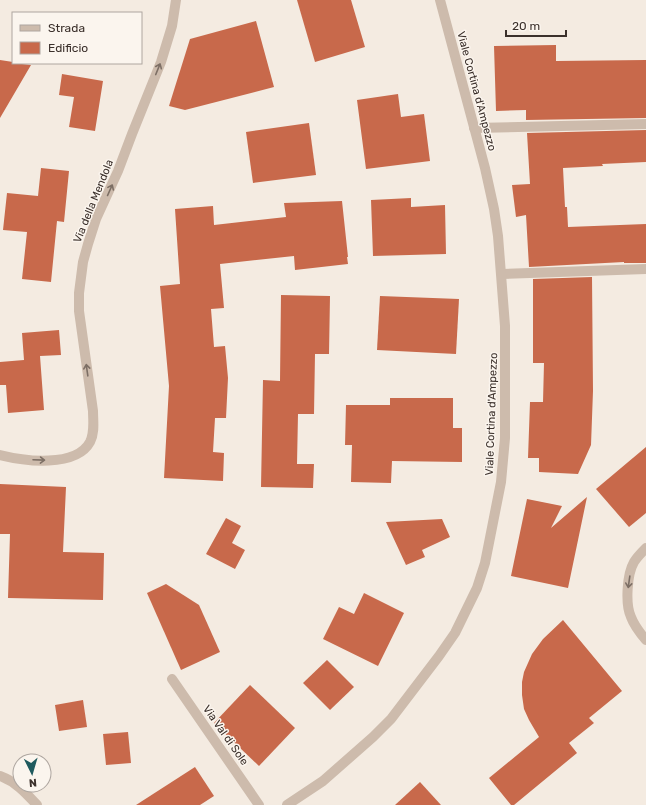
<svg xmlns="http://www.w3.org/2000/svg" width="646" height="805" viewBox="0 0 646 805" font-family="Rubik,sans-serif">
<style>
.building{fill:#c8694b}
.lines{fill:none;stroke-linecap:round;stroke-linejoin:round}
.minor{stroke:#cdbbac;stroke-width:10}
.oneway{stroke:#7d6f65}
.labels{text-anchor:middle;stroke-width:3;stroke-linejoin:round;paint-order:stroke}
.street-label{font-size:11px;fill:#3b302b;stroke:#fbf5ee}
</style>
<rect width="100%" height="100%" fill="#f4ebe1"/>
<g class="building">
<path d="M297 0H351L365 47 315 62Z"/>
<path d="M256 21 274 87 185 110 169 106 190 39Z"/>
<path d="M556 45V61L646 60V118L526 120V110L496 111 494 46Z"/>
<path d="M0 60 13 62V63L31 65 0 118Z"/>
<path d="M62 74 103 81 95 131 69 127 74 97 59 95Z"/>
<path d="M398 94 401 117 424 114 430 161 366 169 357 100Z"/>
<path d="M309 123 316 175 253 183 246 132Z"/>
<path d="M646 130V162L602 164 603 166 563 168 565 207H567L568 227 646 224V263H624V262L529 267 526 215 516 217 512 185 530 184 527 133Z"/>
<path d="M41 168 69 171 64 222 57 221 51 282 22 279 27 232 3 230 7 193 38 196Z"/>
<path d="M411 198V207L445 205 446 254 373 256 371 200Z"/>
<path d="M342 201 348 257H347L348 264 295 270 294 256 220 264 224 308 211 309 214 347 225 346 228 378 226 418H215L213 452 224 453 223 481 164 478 169 386 160 286 180 284 175 209 213 206 214 225 286 217 284 203Z"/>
<path d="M592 277 593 391 591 445 578 474 539 472V458H528L530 402H543L544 363H533V279Z"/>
<path d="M281 295 330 296 329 354H315L314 414H298L297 464H314L313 488 261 487 263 380 280 381Z"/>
<path d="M380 296 459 299 456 354 377 350Z"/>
<path d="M59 330 61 355 40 356 44 410 8 413 6 385H0V362L24 360 22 333Z"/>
<path d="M390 398H453V428H462V462L392 461 391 483 351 482 352 445H345L346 405H390Z"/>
<path d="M646 447V513L629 527 596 489Z"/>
<path d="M0 484 66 487 63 552 104 553 103 600 8 598 10 534H0Z"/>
<path d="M587 497 568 588 511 576 527 499 562 506 551 528Z"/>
<path d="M226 518 241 526 232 543 245 550 235 569 206 554Z"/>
<path d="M442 519 450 537 422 550 425 557 406 565 386 522Z"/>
<path d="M166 584 199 605 220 652 181 670 147 593Z"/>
<path d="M364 593 404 613 378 666 323 639 339 607 354 614Z"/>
<path d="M563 620 622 691 589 718 594 723 569 743 577 753 514 805H511L489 778 539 737 529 720 524 709 522 695V682L524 672 532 654 543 639Z"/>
<path d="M327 660 354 687 330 710 303 683Z"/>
<path d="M250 685 295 728 259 766 214 723Z"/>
<path d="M83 700 87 727 59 731 55 705Z"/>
<path d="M128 732 131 763 106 765 103 734Z"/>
<path d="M195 767 214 796 200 805H136Z"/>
<path d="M420 782 441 805H395Z"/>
</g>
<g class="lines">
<g class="minor">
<path d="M474 128 646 124"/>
<path d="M502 274 646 269"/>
<path d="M0 455C24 461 76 468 90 442 95 432 93 421 93 411L79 311V293L83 262 88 244 96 219 118 171 132 134 161 62 172 26 176 0"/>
<path d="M646 548C642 552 637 557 634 562 627 574 625 604 631 617 634 625 640 633 646 640"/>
<path d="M172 679 259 805"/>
<path d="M0 776C16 782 25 792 37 805"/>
<path d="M287 805 323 781 373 737 391 719 439 656 455 633 477 588 485 563 501 482 505 438V326L498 236 494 209 485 168 440 0"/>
</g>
</g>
<defs><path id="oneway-shaft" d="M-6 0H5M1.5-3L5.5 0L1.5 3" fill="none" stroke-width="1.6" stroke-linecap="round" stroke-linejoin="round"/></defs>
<g class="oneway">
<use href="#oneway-shaft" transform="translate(158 69) rotate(-68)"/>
<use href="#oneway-shaft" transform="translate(110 190) rotate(-66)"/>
<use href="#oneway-shaft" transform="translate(87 370) rotate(-98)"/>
<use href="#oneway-shaft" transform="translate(39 460) rotate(2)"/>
<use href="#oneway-shaft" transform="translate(629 582) rotate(98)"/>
</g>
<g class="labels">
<g class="street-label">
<text transform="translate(477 91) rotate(75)" y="4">Viale Cortina d'Ampezzo</text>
<text transform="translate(93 201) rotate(-68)" y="4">Via della Mendola</text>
<text transform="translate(491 414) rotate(-88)" y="4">Viale Cortina d'Ampezzo</text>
<text transform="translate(226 735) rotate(55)" y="4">Via Val di Sole</text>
</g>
</g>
<rect x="12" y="12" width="130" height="52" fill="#fbf5ee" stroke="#aea6a0"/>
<rect x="20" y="25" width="20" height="6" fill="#cdbbac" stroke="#aea6a0"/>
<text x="48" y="32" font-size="12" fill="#3b302b">Strada</text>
<rect x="20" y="42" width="20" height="12" fill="#c8694b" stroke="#aea6a0"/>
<text x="48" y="52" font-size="12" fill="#3b302b">Edificio</text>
<g transform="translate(32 773) rotate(175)"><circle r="19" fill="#fbf5ee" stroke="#aea6a0"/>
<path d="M0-3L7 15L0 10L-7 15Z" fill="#1f5a5e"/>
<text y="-6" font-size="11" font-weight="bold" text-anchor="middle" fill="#3b302b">N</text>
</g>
<path d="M506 30v6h60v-6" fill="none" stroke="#3b302b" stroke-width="2"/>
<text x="512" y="30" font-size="12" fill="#3b302b" stroke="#fbf5ee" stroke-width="3" paint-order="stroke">20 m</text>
</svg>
